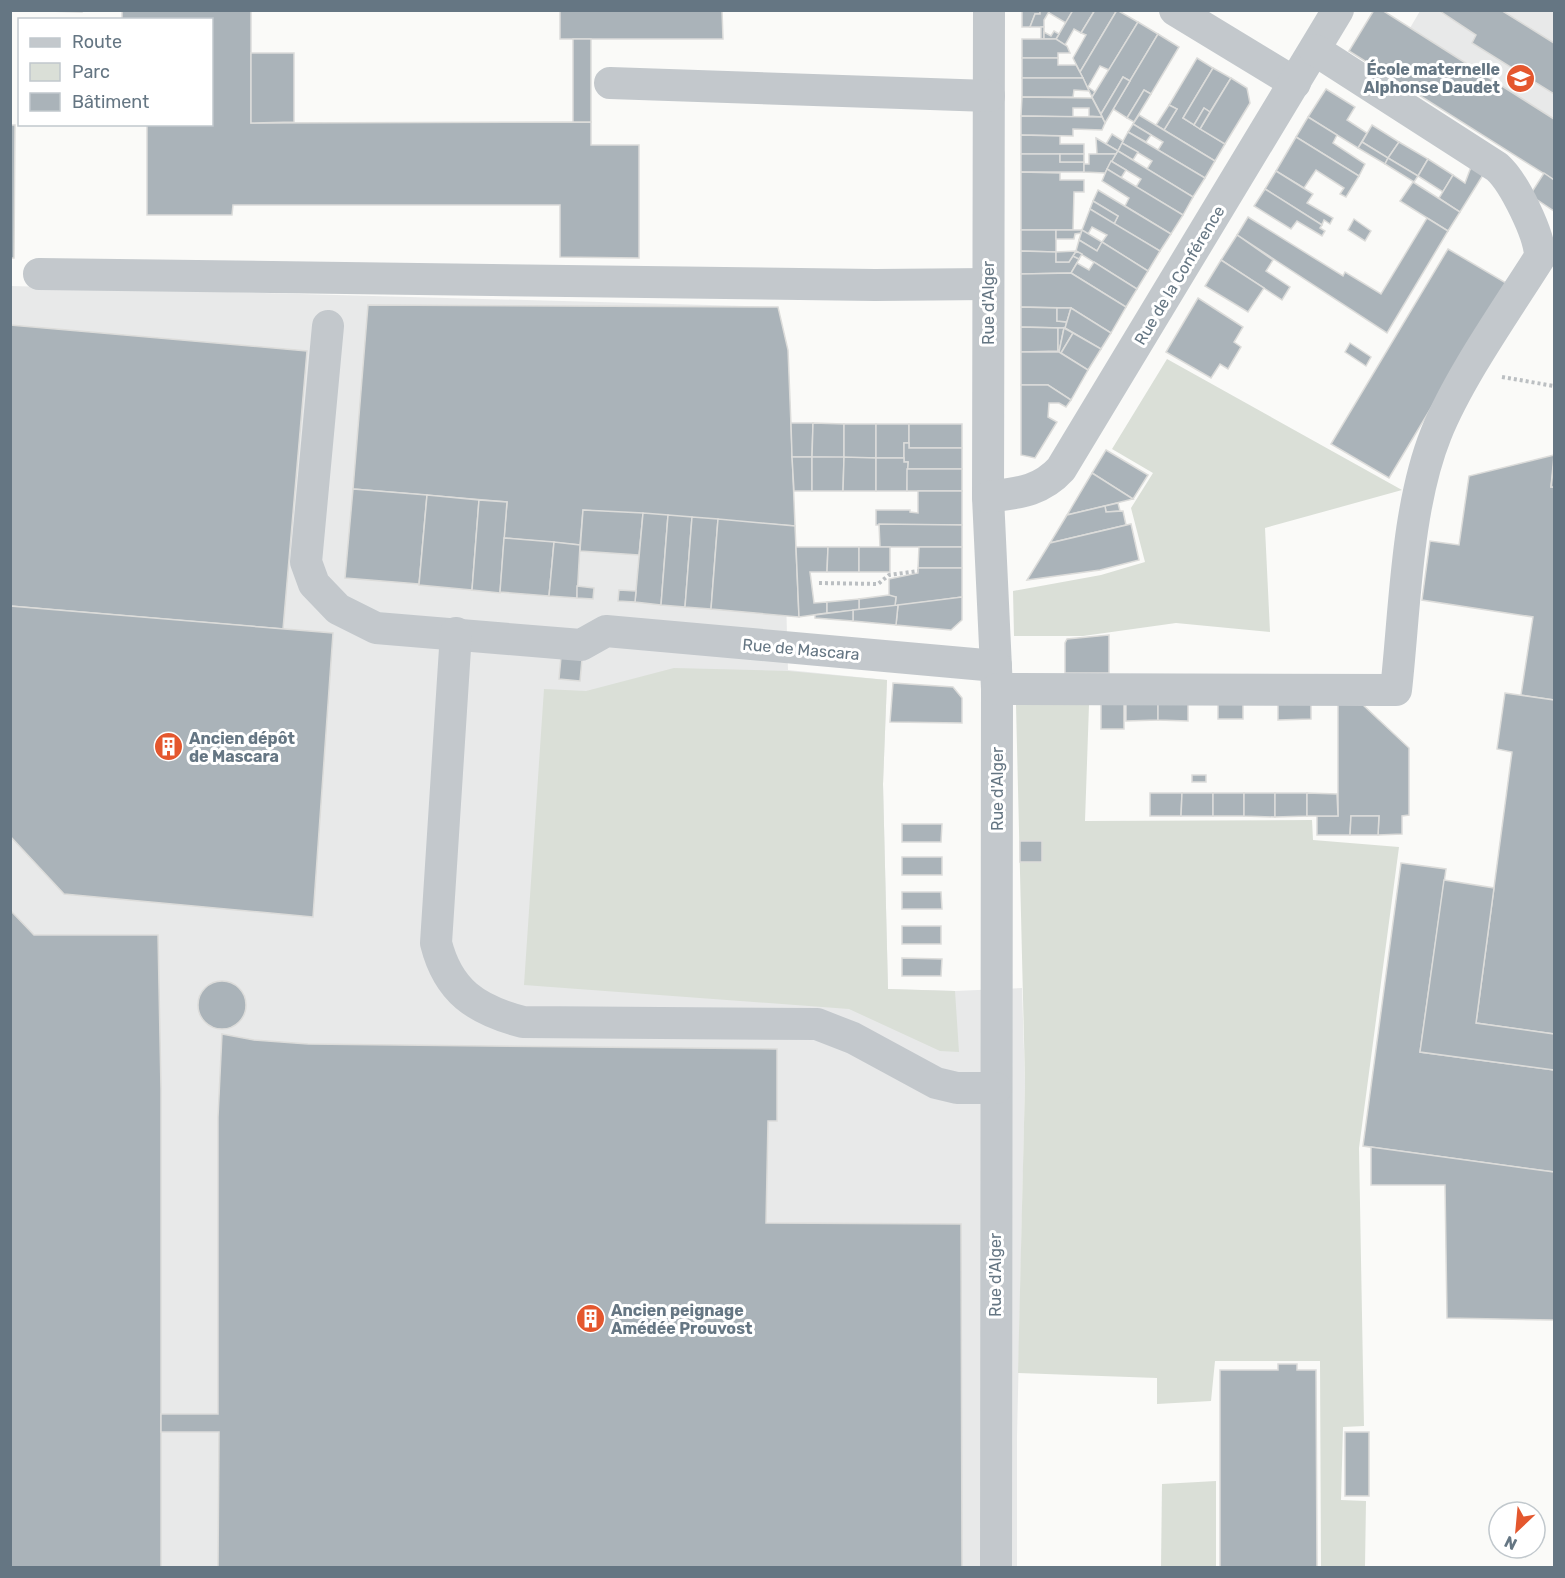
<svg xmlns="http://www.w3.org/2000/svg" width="1565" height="1578" viewBox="0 0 1565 1578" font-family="Rubik,sans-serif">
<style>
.built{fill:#e8e9e9}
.green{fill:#dadfd7}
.building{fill:#aab3b9;stroke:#dcdcda;stroke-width:1.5}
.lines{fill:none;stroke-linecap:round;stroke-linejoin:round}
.path{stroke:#bbbfc2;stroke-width:4;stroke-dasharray:3 3;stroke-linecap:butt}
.minor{stroke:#c3c8cc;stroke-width:32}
.labels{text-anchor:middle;stroke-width:6;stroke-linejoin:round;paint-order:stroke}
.poi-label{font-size:16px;font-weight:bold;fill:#657683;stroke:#fff;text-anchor:start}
.street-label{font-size:16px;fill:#657683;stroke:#fff}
</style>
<rect width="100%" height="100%" fill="#fafaf8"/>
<g class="built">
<path d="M1420 11H1438L1476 35 1491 11H1554V121L1410 28Z"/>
<path d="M11 286 778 307 788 670 887 680 883 784 888 989 955 991 1022 988 1025 1082 1017 1437V1567L11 1568Z"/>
</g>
<g class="green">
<path d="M1167 359 1402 490 1265 528 1270 632 1176 623 1083 636H1014L1013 591 1101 575 1145 562 1131 508 1153 473 1112 449Z"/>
<path d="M674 668 788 671 887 680 883 784 888 989 955 991 959 1052 940 1051 849 1009 524 985 544 689 586 691Z"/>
<path d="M1016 705H1089L1085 821 1312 820 1313 840 1399 847 1359 1148 1364 1426 1343 1427 1341 1500 1366 1501 1365 1567H1321L1320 1361H1215L1211 1401 1157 1404V1378L1018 1373 1025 1082Z"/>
<path d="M1216 1481V1567H1161L1162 1484Z"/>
</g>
<g class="building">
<path d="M10 10H82V12Z"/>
<path d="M122 10H251V123L591 122V145H639V258L560 257V205H233L232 215H147V124H212V20H122Z"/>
<path d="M560 10H722L723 39H560Z"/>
<path d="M1022 10H1040V14H1035L1030 27H1022Z"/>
<path d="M1040 10H1050L1044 20V27H1030L1035 14H1040Z"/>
<path d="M1050 10H1073L1066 23 1049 13Z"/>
<path d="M1073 10H1095L1081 33 1074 29 1065 45 1056 39Z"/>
<path d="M1095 10H1117L1080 72 1073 58 1086 35 1081 33Z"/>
<path d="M1117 10 1138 22 1109 70 1100 66 1088 87 1095 92 1092 97 1080 72Z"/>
<path d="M1374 10H1382L1554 119V180L1349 51Z"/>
<path d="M1438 10H1501L1554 43V94L1472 43 1476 35Z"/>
<path d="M1138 22 1158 34 1130 81 1123 77 1101 114 1092 97Z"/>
<rect x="1041" y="27" width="3" height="12"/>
<path d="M1054 31 1059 34 1056 39H1044V32L1051 36Z"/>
<path d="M1158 34 1179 47 1151 94 1144 90 1127 118 1113 109Z"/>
<rect x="573" y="39" width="18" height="83"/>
<path d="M1022 39H1056L1067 46 1070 53H1058V58H1022Z"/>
<path d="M251 53H294V122L251 123Z"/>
<path d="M1022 58H1058V65H1076L1083 78H1022Z"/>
<path d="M1197 58 1213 68 1183 118 1225 144 1215 161 1164 130 1177 109 1169 105Z"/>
<path d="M1213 68 1231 78 1210 112 1204 108 1194 125 1183 118Z"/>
<path d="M1123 77 1130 81 1105 123 1101 114Z"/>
<path d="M1022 78H1083L1089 91 1074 90 1073 97H1022Z"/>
<path d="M1231 78 1247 88 1250 103 1225 144 1200 129Z"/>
<path d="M1326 89 1355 107 1347 120 1367 133 1358 148 1308 117Z"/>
<path d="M1144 90 1151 94 1134 122 1127 118Z"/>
<path d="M1022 97 1092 98 1102 117 1089 116V108H1073V117L1021 116Z"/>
<path d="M1169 105 1177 109 1164 130 1156 125Z"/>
<path d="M1204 108 1210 112 1200 129 1194 125Z"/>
<path d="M1139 115 1215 161 1205 178 1158 150 1163 142 1133 124Z"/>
<path d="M1021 116 1102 117 1105 123 1102 130 1073 129V136L1021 135Z"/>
<path d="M1308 117 1337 135 1333 143 1365 164 1359 176 1296 137Z"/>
<path d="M1133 124 1151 135 1146 142 1128 132Z"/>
<path d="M10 125H15L14 258H10Z"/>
<path d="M1372 125 1399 142 1388 158 1362 142Z"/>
<path d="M1128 132 1205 178 1193 197 1147 169 1152 161 1122 143Z"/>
<path d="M1112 134 1123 141 1118 151 1106 144Z"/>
<path d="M1021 135 1060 136V144H1084V154H1021Z"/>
<path d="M1296 137 1359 176 1346 197 1340 194 1344 188 1316 170 1304 188 1276 171Z"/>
<path d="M1096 138 1118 151 1116 154H1097Z"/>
<path d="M1362 142 1388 158 1385 164 1358 148Z"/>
<path d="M1399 142 1428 159 1418 176 1388 158Z"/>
<path d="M1122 143 1138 152 1133 160 1118 151Z"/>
<path d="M1118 151 1193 197 1183 215 1136 187 1141 179 1111 161Z"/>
<path d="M1021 154H1060V162H1084V172H1021Z"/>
<rect x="1060" y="154" width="24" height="8"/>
<path d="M1089 154H1116L1105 173 1084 172V164H1089Z"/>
<path d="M1388 158 1418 176 1414 182 1385 164Z"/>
<path d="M1428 159 1453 175 1443 192 1418 176Z"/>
<path d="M1111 161 1126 170 1121 178 1107 169Z"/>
<path d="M1471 167 1483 175 1460 212 1439 198 1453 175 1465 183Z"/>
<path d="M1107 169 1183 215 1171 234 1125 206 1129 198 1102 181Z"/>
<path d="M1276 171 1313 194 1307 203 1333 218 1330 224 1324 220 1322 225 1265 189Z"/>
<path d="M1021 172 1060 173V180H1084V192H1074L1073 230H1021Z"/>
<path d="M1544 173 1554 180V211L1530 195Z"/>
<path d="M1413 182 1460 212 1448 231 1400 201Z"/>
<path d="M1265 189 1322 225 1320 228 1325 231 1322 236 1297 221 1291 229 1254 206Z"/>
<path d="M1098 190 1171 234 1160 251 1114 224 1118 216 1093 201Z"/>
<path d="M1093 201 1118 216 1114 224 1090 209Z"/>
<path d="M1090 209 1160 251 1148 271 1102 242 1107 235 1092 227 1088 234 1082 230Z"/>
<path d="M1248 217 1343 276 1345 272 1381 294 1427 218 1448 231 1387 333 1237 235Z"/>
<path d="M1354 219 1371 231 1365 241 1348 230Z"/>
<path d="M1021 230H1056V252L1021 251Z"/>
<path d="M1056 230H1082L1081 233 1075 234 1074 239H1056Z"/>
<path d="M1082 230 1102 242 1097 251 1079 240Z"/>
<path d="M1237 235 1273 260 1266 271 1290 287 1282 300 1221 260Z"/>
<path d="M1079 240 1097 251 1102 242 1148 271 1137 289 1076 251Z"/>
<path d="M1448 249 1506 283 1389 478 1331 444Z"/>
<path d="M1021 251 1056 252V262H1069L1073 256 1079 259 1071 273 1021 274Z"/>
<path d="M1076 251 1082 254 1079 259 1073 256Z"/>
<path d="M1076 251 1069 262H1056V252Z"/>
<path d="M1221 260 1264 288 1248 312 1205 286Z"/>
<path d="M1094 262 1137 289 1126 307 1071 273 1077 263 1089 270Z"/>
<path d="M1071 273 1126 307 1111 333 1071 308 1021 307V274Z"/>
<path d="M1198 298 1243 327 1234 342 1241 347 1228 369 1220 364 1211 378 1166 352Z"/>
<path d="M368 305 778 307 788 350 795 526 583 510 580 545 504 538 507 502 353 489Z"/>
<path d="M1021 307 1057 308V321L1067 322 1065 328 1021 327Z"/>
<path d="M1057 308H1071L1067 322 1057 321Z"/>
<path d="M1071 308 1111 333 1101 349 1065 328Z"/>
<path d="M10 325 307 351 283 629 10 606Z"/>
<path d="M1021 327 1058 328V351L1021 352Z"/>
<path d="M1058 328H1064L1059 352 1058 351Z"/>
<path d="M1064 328 1073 333 1061 353 1059 352Z"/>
<path d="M1073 333 1101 349 1088 370 1061 353Z"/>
<path d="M1350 343 1371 357 1366 366 1345 352Z"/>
<path d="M1021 352H1059L1088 370 1071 400 1048 385H1021Z"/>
<path d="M1021 385H1048L1071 400 1066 407 1059 403H1049L1048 417 1057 422 1035 458 1021 455Z"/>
<path d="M791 423H813L812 457H792Z"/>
<path d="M813 423 844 424V458L812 457Z"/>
<rect x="844" y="424" width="32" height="34"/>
<path d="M876 424H909V443H904V458H876Z"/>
<rect x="909" y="424" width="53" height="24"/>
<path d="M904 443H909V448H962V469H907L908 462H904Z"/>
<path d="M1106 450 1148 475 1133 499 1092 473Z"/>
<path d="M1554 455 1551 487H1554V700L1521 695 1533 617 1422 600 1430 541 1459 545 1469 476Z"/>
<path d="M792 457H812V491H794Z"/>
<path d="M812 457H844L843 491H812Z"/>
<path d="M844 457 876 458V491H843Z"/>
<path d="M876 458H904V462H908L907 491H876Z"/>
<path d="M1554 463V487H1551Z"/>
<rect x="907" y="469" width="55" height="22"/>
<path d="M1092 473 1133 499 1067 515Z"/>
<path d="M353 489 427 495 419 584 345 578Z"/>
<path d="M918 491H962V525H876V510H910V512L918 513Z"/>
<path d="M427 495 479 500 472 590 419 585Z"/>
<path d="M479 500 507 502 500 593 472 590Z"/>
<path d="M1118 503 1120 511 1106 512 1105 506Z"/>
<path d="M1105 506 1106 512 1123 511 1126 525 1050 543 1067 515Z"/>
<path d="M583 510 643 513 639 555 580 551Z"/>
<path d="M643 513 668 515 661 605 635 602Z"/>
<path d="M668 515 692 517 685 607 661 605Z"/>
<path d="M692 517 718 519 711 609 685 607Z"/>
<path d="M718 519 795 526 799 617 711 609Z"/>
<path d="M879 524 962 525V547H880Z"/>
<path d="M1131 524 1139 560 1100 570 1027 580 1050 543Z"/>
<path d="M504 538 554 542 549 596 500 592Z"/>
<path d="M554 542 580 545 577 598 549 596Z"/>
<path d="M796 547H828L827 572H810L814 603 827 602V613L799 617Z"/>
<path d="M828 547H859V572H827Z"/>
<rect x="859" y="547" width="31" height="25"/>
<path d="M919 547H962V568H918Z"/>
<path d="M918 568H962V597L895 606 896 597H889V579L918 573Z"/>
<path d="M577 586 594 588 593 599 577 598Z"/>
<path d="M619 590 636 591 635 602 618 601Z"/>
<path d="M889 595 896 597 895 606 859 610V599Z"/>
<path d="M962 597V620L951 630 896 625 898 605Z"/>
<path d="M859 599V610L827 613V602Z"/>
<path d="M898 605 896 625 853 621V610Z"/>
<path d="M10 606 333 633 313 917 64 894 10 836Z"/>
<path d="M853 610V621L815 618V615Z"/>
<path d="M1109 635V673H1065V643L1067 639Z"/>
<path d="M561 657 582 659 580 681 559 679Z"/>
<path d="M893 683 953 687 962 698V723L890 722Z"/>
<path d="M1505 693 1554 700V1034L1476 1023 1512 752 1497 749Z"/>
<path d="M1126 703 1158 704V720L1126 721Z"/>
<rect x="1101" y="704" width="23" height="25"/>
<path d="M1158 704H1188V721L1158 720Z"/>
<rect x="1218" y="704" width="25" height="15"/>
<path d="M1278 704H1311V719L1278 720Z"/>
<path d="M1338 704 1363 705 1409 748V815L1402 816V834L1378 835 1379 816H1351L1350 835H1317V816H1338Z"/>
<rect x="1192" y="775" width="14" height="7"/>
<path d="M1150 793H1182L1181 816H1150Z"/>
<path d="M1182 793H1213V816H1181Z"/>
<rect x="1213" y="793" width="31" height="23"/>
<path d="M1244 793H1275V817L1244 816Z"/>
<path d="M1275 793H1307V816L1275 817Z"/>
<path d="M1307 793 1337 794 1338 816H1307Z"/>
<path d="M1351 816H1379L1378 835H1350Z"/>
<path d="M902 824H942L941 842H902Z"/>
<rect x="1020" y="841" width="22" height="21"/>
<rect x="902" y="857" width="40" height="18"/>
<path d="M1401 863 1446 869 1420 1052 1554 1070V1172L1363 1146Z"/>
<path d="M1444 880 1494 888 1476 1023 1554 1034V1070L1420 1052Z"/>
<path d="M902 892H941L942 909H902Z"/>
<path d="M10 910 34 935H158L161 1089V1568H10Z"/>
<rect x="902" y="926" width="39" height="18"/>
<path d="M902 958 942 959 941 976H902Z"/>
<circle cx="222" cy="1005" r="24"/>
<path d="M222 1034 254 1040 308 1044 777 1049V1121H768L766 1223 961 1224 962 1568H218L219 1432H161V1414H218V1117Z"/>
<path d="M1371 1147 1554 1172V1320L1447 1318 1445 1185H1371Z"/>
<path d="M1278 1364H1297V1370H1316L1317 1568H1220V1370H1278Z"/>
<rect x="1345" y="1432" width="24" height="64"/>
</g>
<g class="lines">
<g class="path">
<path d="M1502 377 1554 386"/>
<path d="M819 583 878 584 889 575 918 571"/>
</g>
<g class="minor">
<path d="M989 10 988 497 997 689 996 1568"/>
<path d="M1175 10 1295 83"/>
<path d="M610 83 989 96"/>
<path d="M39 274 875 285 988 284"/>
<path d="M328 326 306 562 314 584 338 609 376 628 581 645 606 631 996 666"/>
<path d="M988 497C1017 493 1040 492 1061 469L1338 10"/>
<path d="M456 633 436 943C448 991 476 1010 523 1022L817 1024 853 1038 936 1083 957 1088H996"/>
<path d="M997 689 1396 690C1405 610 1406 509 1436 434 1459 377 1506 311 1540 257 1540 235 1514 182 1497 167L1315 50"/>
</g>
</g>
<defs>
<symbol id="school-disc" viewBox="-11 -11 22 22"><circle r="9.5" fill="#e4572e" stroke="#fff"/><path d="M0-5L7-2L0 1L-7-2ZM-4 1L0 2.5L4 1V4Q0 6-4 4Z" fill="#fff"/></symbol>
<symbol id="building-disc" viewBox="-11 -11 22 22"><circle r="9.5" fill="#e4572e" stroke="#fff"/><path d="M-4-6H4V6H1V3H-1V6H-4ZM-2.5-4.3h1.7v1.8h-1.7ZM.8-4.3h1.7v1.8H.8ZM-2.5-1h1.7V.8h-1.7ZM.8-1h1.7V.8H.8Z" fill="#fff"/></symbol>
</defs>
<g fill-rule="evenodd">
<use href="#school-disc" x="1504" y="62" width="33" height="33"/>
<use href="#building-disc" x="152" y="730" width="33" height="33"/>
<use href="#building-disc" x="574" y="1302" width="33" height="33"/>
</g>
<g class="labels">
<g class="poi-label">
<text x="1500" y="75" text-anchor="end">École maternelle<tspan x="1500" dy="18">Alphonse Daudet</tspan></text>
<text x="189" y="744">Ancien dépôt<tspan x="189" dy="18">de Mascara</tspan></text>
<text x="611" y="1316">Ancien peignage<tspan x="611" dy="18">Amédée Prouvost</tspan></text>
</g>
<g class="street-label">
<text transform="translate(1179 275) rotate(-59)" y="6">Rue de la Conférence</text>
<text transform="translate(988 303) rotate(-90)" y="6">Rue d'Alger</text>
<text transform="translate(801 649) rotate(5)" y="6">Rue de Mascara</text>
<text transform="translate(997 789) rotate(-90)" y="6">Rue d'Alger</text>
<text transform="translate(995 1275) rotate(-90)" y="6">Rue d'Alger</text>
</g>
</g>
<rect width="1565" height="1578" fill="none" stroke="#657683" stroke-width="24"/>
<rect x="18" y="18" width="195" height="108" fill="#ffffff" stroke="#c1c8cd" stroke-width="1.5"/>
<rect x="30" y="38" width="30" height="9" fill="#c3c8cc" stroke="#c1c8cd" stroke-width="1.5"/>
<text x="72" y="48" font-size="18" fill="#657683">Route</text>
<rect x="30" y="63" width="30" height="18" fill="#dadfd7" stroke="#c1c8cd" stroke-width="1.5"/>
<text x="72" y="78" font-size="18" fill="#657683">Parc</text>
<rect x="30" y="93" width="30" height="18" fill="#aab3b9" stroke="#c1c8cd" stroke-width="1.5"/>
<text x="72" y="108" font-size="18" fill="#657683">Bâtiment</text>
<g transform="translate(1517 1530) rotate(206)"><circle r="28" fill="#ffffff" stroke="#c1c8cd" stroke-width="1.5"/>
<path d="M0-4.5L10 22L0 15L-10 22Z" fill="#e4572e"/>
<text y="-9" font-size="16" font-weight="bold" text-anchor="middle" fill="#657683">N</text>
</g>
</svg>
